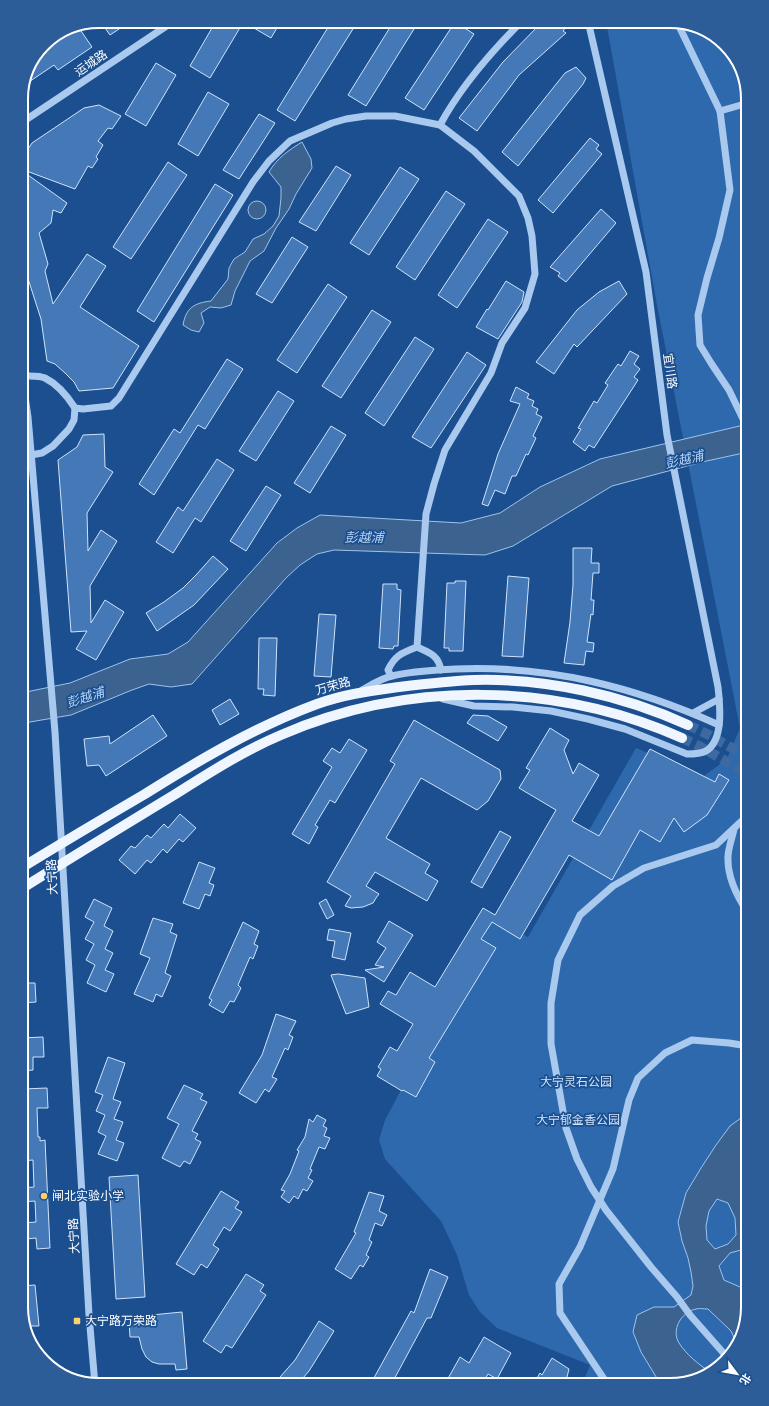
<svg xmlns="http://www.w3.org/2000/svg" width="769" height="1406" viewBox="0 0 769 1406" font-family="'Fira Sans Condensed','Noto Sans SC',sans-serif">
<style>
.green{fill:#2e69ad}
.water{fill:#3c6290;stroke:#9cc4f0;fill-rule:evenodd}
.building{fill:#4478b7;stroke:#cfe3fa}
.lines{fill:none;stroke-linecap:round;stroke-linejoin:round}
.major-tunnel{stroke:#3d69a0;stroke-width:10;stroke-dasharray:10 5;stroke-linecap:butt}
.minor{stroke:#a9c9ee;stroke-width:7}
.major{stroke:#f0f6ff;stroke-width:10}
.poi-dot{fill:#ffd166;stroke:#1b4f8f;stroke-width:1.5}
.labels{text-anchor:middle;stroke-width:3.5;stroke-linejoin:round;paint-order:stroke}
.street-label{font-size:12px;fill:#fff;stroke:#1b4f8f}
.park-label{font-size:12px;fill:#cfe3fa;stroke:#1b4f8f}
.poi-label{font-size:12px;fill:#fff;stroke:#1b4f8f;text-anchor:start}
.water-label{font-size:13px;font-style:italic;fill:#b5d3f5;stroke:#1b4f8f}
.rim{fill:none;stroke:#fff;stroke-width:2}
</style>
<rect width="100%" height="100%" fill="#1b4f8f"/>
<path class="green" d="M606 21H675L713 34 742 69 748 99V1307L735 1350 700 1379 670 1385H582L590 1365 497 1328 480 1312 469 1295 457 1255 441 1221 385 1159 379 1140 385 1120 493 918 528 937 636 748 704 776 727 759 740 728 657 305Z"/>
<g class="water">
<path d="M302 142 311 159 312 168 296 194 289 209 276 228 264 251 250 261 235 291 231 305 221 308 210 307 201 313 204 323 199 332 191 330 183 325C186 308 194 303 211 301L228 279 229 268 234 259 245 252 253 239 264 234 273 226 279 216 281 198V187L269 172C277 158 289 150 302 142Z"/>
<circle cx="257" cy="210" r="9"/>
<path d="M748 424V452L702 462 612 486 513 546 485 555 334 550 317 554 300 565 286 578 192 684 171 687 149 684 132 690 71 715 24 723 21 722V693L70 683 130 659 168 654 188 642 277 543 297 528 320 515 461 523 500 513 540 487 600 459Z"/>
<path d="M748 1113V1161L742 1180 748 1208V1248L730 1253 719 1266 724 1280 740 1287 748 1288V1307L737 1344 731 1331 708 1309C704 1309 699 1308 696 1309 681 1312 671 1330 679 1343 686 1354 699 1365 709 1371L700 1379 670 1385H661L641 1352 633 1332 637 1315 654 1307H674L691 1295 693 1286 691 1272 688 1258 682 1241 678 1222 686 1193 701 1168 716 1145 730 1126ZM717 1199 728 1203 735 1218 736 1235 728 1244 715 1249 707 1240 706 1226 709 1211Z"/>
</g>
<g class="building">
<path d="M100 21H131L110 35Z"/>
<path d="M216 21H231L241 26 210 78 190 66Z"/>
<path d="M242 21H281L271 38Z"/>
<path d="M332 21H358L295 121 277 110Z"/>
<path d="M394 21H419L366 106 348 95Z"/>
<path d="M543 21H562L566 27 563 31 566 33 519 75 477 131 459 118 503 62Z"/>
<path d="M455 22 474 34 424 110 405 98Z"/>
<path d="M77 25 92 47 58 70 54 65 23 86 27 69 44 44 70 27Z"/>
<path d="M156 63 176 75 146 126 125 114Z"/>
<path d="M576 67 586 78 583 84 518 166 502 152 565 73Z"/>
<path d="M208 92 229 104 198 156 178 144Z"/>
<path d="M99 105 121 116 112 129 108 128 98 141 103 145 96 157 98 159 92 168 88 166 75 189 21 169V160L32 143 84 108Z"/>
<path d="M259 114 275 123 239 179 223 170Z"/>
<path d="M590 138 599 145 596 149 602 154 553 213 538 200Z"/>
<path d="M168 162 187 175 131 259 113 247Z"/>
<path d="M336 166 351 175 316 231 299 222Z"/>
<path d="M400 167 419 179 369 255 350 243Z"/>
<path d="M21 170 67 203 61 213 53 210 51 223 39 233 48 264 45 271 53 304 87 254 106 266 80 307 139 346 113 388 79 391 74 382 65 373 55 364 47 361 41 319 21 257Z"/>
<path d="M215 184 233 195 154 322 137 311Z"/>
<path d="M446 191 465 204 415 280 396 267Z"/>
<path d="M601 209 616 223 566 282 558 276 560 273 550 267Z"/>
<path d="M488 219 508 232 457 308 438 295Z"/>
<path d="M292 237 308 247 272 303 256 294Z"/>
<path d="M506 281 524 292 522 302 498 339 476 327 487 309 488 310Z"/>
<path d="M619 281 627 294 577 347 574 344 554 374 536 362 577 310 599 292Z"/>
<path d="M328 284 347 297 297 373 277 360Z"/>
<path d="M372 310 391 322 341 398 322 386Z"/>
<path d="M415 337 434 349 384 426 365 413Z"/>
<path d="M630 351 639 356 634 364 640 369 634 377 638 380 594 448 589 445 585 451 573 442 581 429 578 428 594 401 597 403 608 385 605 383 618 364 621 366Z"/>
<path d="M467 352 486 365 431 448 412 437Z"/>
<path d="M227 359 243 369 205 429 198 425 154 495 139 484 174 429 180 433Z"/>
<path d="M516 387 529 394 527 398 534 401 532 406 538 409 536 414 542 417 533 436 536 438 528 455 526 454 516 476H512L505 494 495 490 488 506 482 504 498 454 520 404 510 401Z"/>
<path d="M278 391 294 401 256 461 239 451Z"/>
<path d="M331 426 346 435 310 493 294 483Z"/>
<path d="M104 434 105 467 113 472 87 513 88 551 101 530 117 541 90 586 91 623 105 600 124 612 96 660 76 649 87 631 71 632 58 460 77 447 83 435Z"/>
<path d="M217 459 234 470 201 522 195 518 173 553 156 542 178 507 183 511Z"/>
<path d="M266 486 281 495 246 551 230 541Z"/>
<path d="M573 548H592L591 563H599V573H593L591 600H594L593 615 591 614 587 642 594 643 593 652 586 651 584 665 564 663 570 622 573 585Z"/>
<path d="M213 556 228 569 194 605 157 631 146 613 164 602 183 588 196 575Z"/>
<path d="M508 576 529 578 523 657 502 656Z"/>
<path d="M455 581H466L463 651H449V648H444L447 583H455Z"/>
<path d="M383 584H397V589L401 590 398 646H394L393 649 379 648Z"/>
<path d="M319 614 336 615 331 677 314 676Z"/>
<path d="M259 638H277L275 696 263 695 264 689H258Z"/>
<path d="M230 699 239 714 220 725 212 710Z"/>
<path d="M153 715 167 736 106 776 99 765 87 766 84 739 109 736 110 744Z"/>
<path d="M473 715 488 716 507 727 498 741 467 723Z"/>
<path d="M414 720 500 770 501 779 488 801 477 810 421 778 386 838 430 864 425 873 438 881 427 901 375 872 366 886 379 894 376 898 373 903 363 907 351 908 345 906 351 896 327 882 395 764 390 761Z"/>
<path d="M550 728 569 740 564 750 573 774 579 763 599 775 572 821 599 836 650 749 715 782 719 774 729 780 707 815 684 832 674 818 660 842 640 830 612 880 569 855 520 939 492 922 481 939 496 948 429 1058 435 1062 416 1097 403 1090 402 1091 377 1076 381 1069 378 1067 390 1047 397 1051 413 1024 380 1004 388 991 396 995 410 972 435 987 483 908 495 915 556 810 519 788 530 770 526 768Z"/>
<path d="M349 739 367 750 335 803 330 800 315 825 318 827 309 844 292 834 332 767 323 761 332 748 340 753Z"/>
<path d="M180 814 196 828 183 842 179 839 167 853 163 849 151 863 147 860 135 874 119 860 131 846 135 848 147 835 151 838 164 824 168 828Z"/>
<path d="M500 831 511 837 482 888 471 882Z"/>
<path d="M199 862 215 868 209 883 214 885 210 896 205 894 199 909 183 903Z"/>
<path d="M94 899 112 908 104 926 113 931 105 949 113 953 105 970 114 974 106 992 87 983 95 965 86 960 94 944 85 939 94 922 85 917Z"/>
<path d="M326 899 334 915 327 919 319 903Z"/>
<path d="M153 918 173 924 170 932 177 935 165 973 171 976 162 997 156 994 153 1002 134 994 150 958 140 954Z"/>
<path d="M389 921 413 935 384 982 365 970 384 967 375 965 386 948 377 942Z"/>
<path d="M243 922 259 931 254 944 258 946 253 959 250 957 238 985 241 988 234 1002 230 1001 223 1013 209 1005 212 1000 209 998Z"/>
<path d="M329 929 351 933 345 960 332 957 335 941 327 940Z"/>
<path d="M338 974 365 978 369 1007 346 1014 331 975Z"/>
<path d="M21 983H35L36 1002 21 1003Z"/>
<path d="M276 1014 296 1021 289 1035 293 1037 288 1050 285 1048 272 1077 277 1079 269 1092 265 1089 256 1103 239 1093 262 1055Z"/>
<path d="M43 1037 44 1057H33V1070L21 1071V1038Z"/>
<path d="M108 1057 125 1063 113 1099 121 1102 114 1119 123 1122 116 1140 124 1143 117 1161 98 1154 106 1136 98 1132 105 1115 96 1111 103 1095 95 1092Z"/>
<path d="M184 1085 203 1094 200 1099 207 1102 192 1131 198 1134 195 1139 201 1142 190 1164 184 1161 180 1167 162 1158 179 1124 167 1118Z"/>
<path d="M47 1088 48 1108H37L38 1137H40V1141L45 1140 50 1248 37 1249 36 1238 26 1239V1233H22V1223L36 1222 35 1201 21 1202V1188L34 1187 33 1160 21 1161V1095L23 1094V1089Z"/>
<path d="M317 1115 326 1120 323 1126 327 1128 324 1136 330 1138 325 1149 319 1147 310 1169 312 1170 308 1178 313 1181 307 1191 303 1189 298 1199 294 1196 289 1203 281 1197 285 1191 281 1190 290 1174 299 1151 297 1150 305 1137 309 1119 313 1122Z"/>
<path d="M138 1175 145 1297 116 1299 109 1177Z"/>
<path d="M221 1191 239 1202 235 1208 242 1212 230 1231 224 1227 213 1245 219 1249 207 1268 201 1264 194 1275 176 1264Z"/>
<path d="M369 1192 384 1196 379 1211 387 1215 382 1226 375 1223 369 1240 372 1242 366 1255 369 1257 363 1267 360 1265 351 1279 335 1269 356 1233 354 1232Z"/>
<path d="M430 1269 448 1277 431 1318H427L391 1385H370L411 1311 414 1313Z"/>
<path d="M246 1274 264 1285 260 1291 266 1295 232 1348 226 1345 221 1353 203 1341Z"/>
<path d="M35 1285 39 1326H25L21 1307V1286Z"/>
<path d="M182 1312 187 1369 176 1370 175 1364H159L152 1362 146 1357 142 1349 139 1337H130L129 1320 141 1319V1316Z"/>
<path d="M319 1321 334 1331 309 1371 297 1385H273L295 1360Z"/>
<path d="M484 1337 511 1353 497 1379 488 1374 482 1385H451L446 1382 460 1357 469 1363Z"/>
<path d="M552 1358 569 1369 565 1385H533L540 1373 542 1375Z"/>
</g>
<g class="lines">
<g class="major-tunnel">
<path d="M688 725 707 734 748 757"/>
<path d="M682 738 701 747 748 774"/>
</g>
<g class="minor">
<path d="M677 22 720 111"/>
<path d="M21 123 174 21"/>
<path d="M21 369 28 417 55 732 89 1315 95 1385"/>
<path d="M22 376C29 376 39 375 45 378 57 384 68 397 75 408L83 409 111 406 119 398 253 182 269 161 290 141 332 123 346 119 366 116H395L440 125C461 86 491 52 522 21"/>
<path d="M744 421 729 390 711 363 700 345 698 315 707 278 719 238 730 190 720 111 748 103"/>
<path d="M31 455 42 453 53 446 69 429 74 420 75 408"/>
<path d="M417 647C430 653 438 655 441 670"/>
<path d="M391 676 388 670C395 655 402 653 417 647L426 514 434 484 445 450 491 373 502 343 525 308 535 274 532 236 528 218 519 196 474 151 440 125"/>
<path d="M362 690C371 685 382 678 392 676 411 671 436 670 455 669 549 665 635 687 719 725"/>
<path d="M443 699 474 706 513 707 551 711 588 719 625 729 687 754C694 754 700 754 706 751 724 740 720 705 718 687L667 435 646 272 588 21"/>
<path d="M693 713 719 699"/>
<path d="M734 829C732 839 727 851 728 860 728 879 738 898 748 913"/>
<path d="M727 1357 690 1315 677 1297 651 1267 606 1210 591 1187 577 1159 566 1128 551 1044V1003L558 960 580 915 613 886 644 868 716 845 748 815"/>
<path d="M608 1385 560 1313 559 1284 580 1247 613 1169 629 1100 638 1078 665 1053 692 1040 729 1043 748 1046"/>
</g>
<g class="major">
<path d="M21 868C62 843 104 818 145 794 201 759 255 727 317 704 345 694 370 691 399 687 424 684 449 681 474 680 546 678 622 695 688 725"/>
<path d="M21 889C72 857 123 826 174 795 209 773 243 751 281 735 408 680 556 682 682 738"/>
</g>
</g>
<g class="poi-dot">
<circle cx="44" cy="1196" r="4"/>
<rect x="73" y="1317" width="8" height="8" rx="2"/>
</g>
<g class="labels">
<g class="street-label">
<text transform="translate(91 63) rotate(-34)" y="4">运城路</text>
<text transform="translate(670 371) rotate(82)" y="4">宜川路</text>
<text transform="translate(333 686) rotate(-16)" y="4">万荣路</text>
<text transform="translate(52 877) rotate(-93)" y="4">大宁路</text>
<text transform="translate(74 1236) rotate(-93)" y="4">大宁路</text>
</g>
<g class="park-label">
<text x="576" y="1086">大宁灵石公园</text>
<text x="578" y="1124">大宁郁金香公园</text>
</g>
<g class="poi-label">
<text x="52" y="1200">闸北实验小学</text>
<text x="85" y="1325">大宁路万荣路</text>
</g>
<g class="water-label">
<text transform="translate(684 459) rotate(-13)" y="5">彭越浦</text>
<text x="364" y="542">彭越浦</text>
<text transform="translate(85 697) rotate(-18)" y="5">彭越浦</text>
</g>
</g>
<path d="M0 0H769V1406H0ZM99 28H670A71 71 0 0 1 741 99V1307A71 71 0 0 1 670 1378H99A71 71 0 0 1 28 1307V99A71 71 0 0 1 99 28Z" fill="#2d5d98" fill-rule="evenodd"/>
<path class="rim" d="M99 28H670A71 71 0 0 1 741 99V1307A71 71 0 0 1 670 1378H99A71 71 0 0 1 28 1307V99A71 71 0 0 1 99 28Z"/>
<g transform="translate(737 1374) rotate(122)" stroke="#1b4f8f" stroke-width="3" paint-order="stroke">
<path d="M0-3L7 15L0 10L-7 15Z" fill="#ffffff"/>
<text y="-6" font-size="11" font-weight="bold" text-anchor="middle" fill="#ffffff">北</text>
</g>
</svg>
